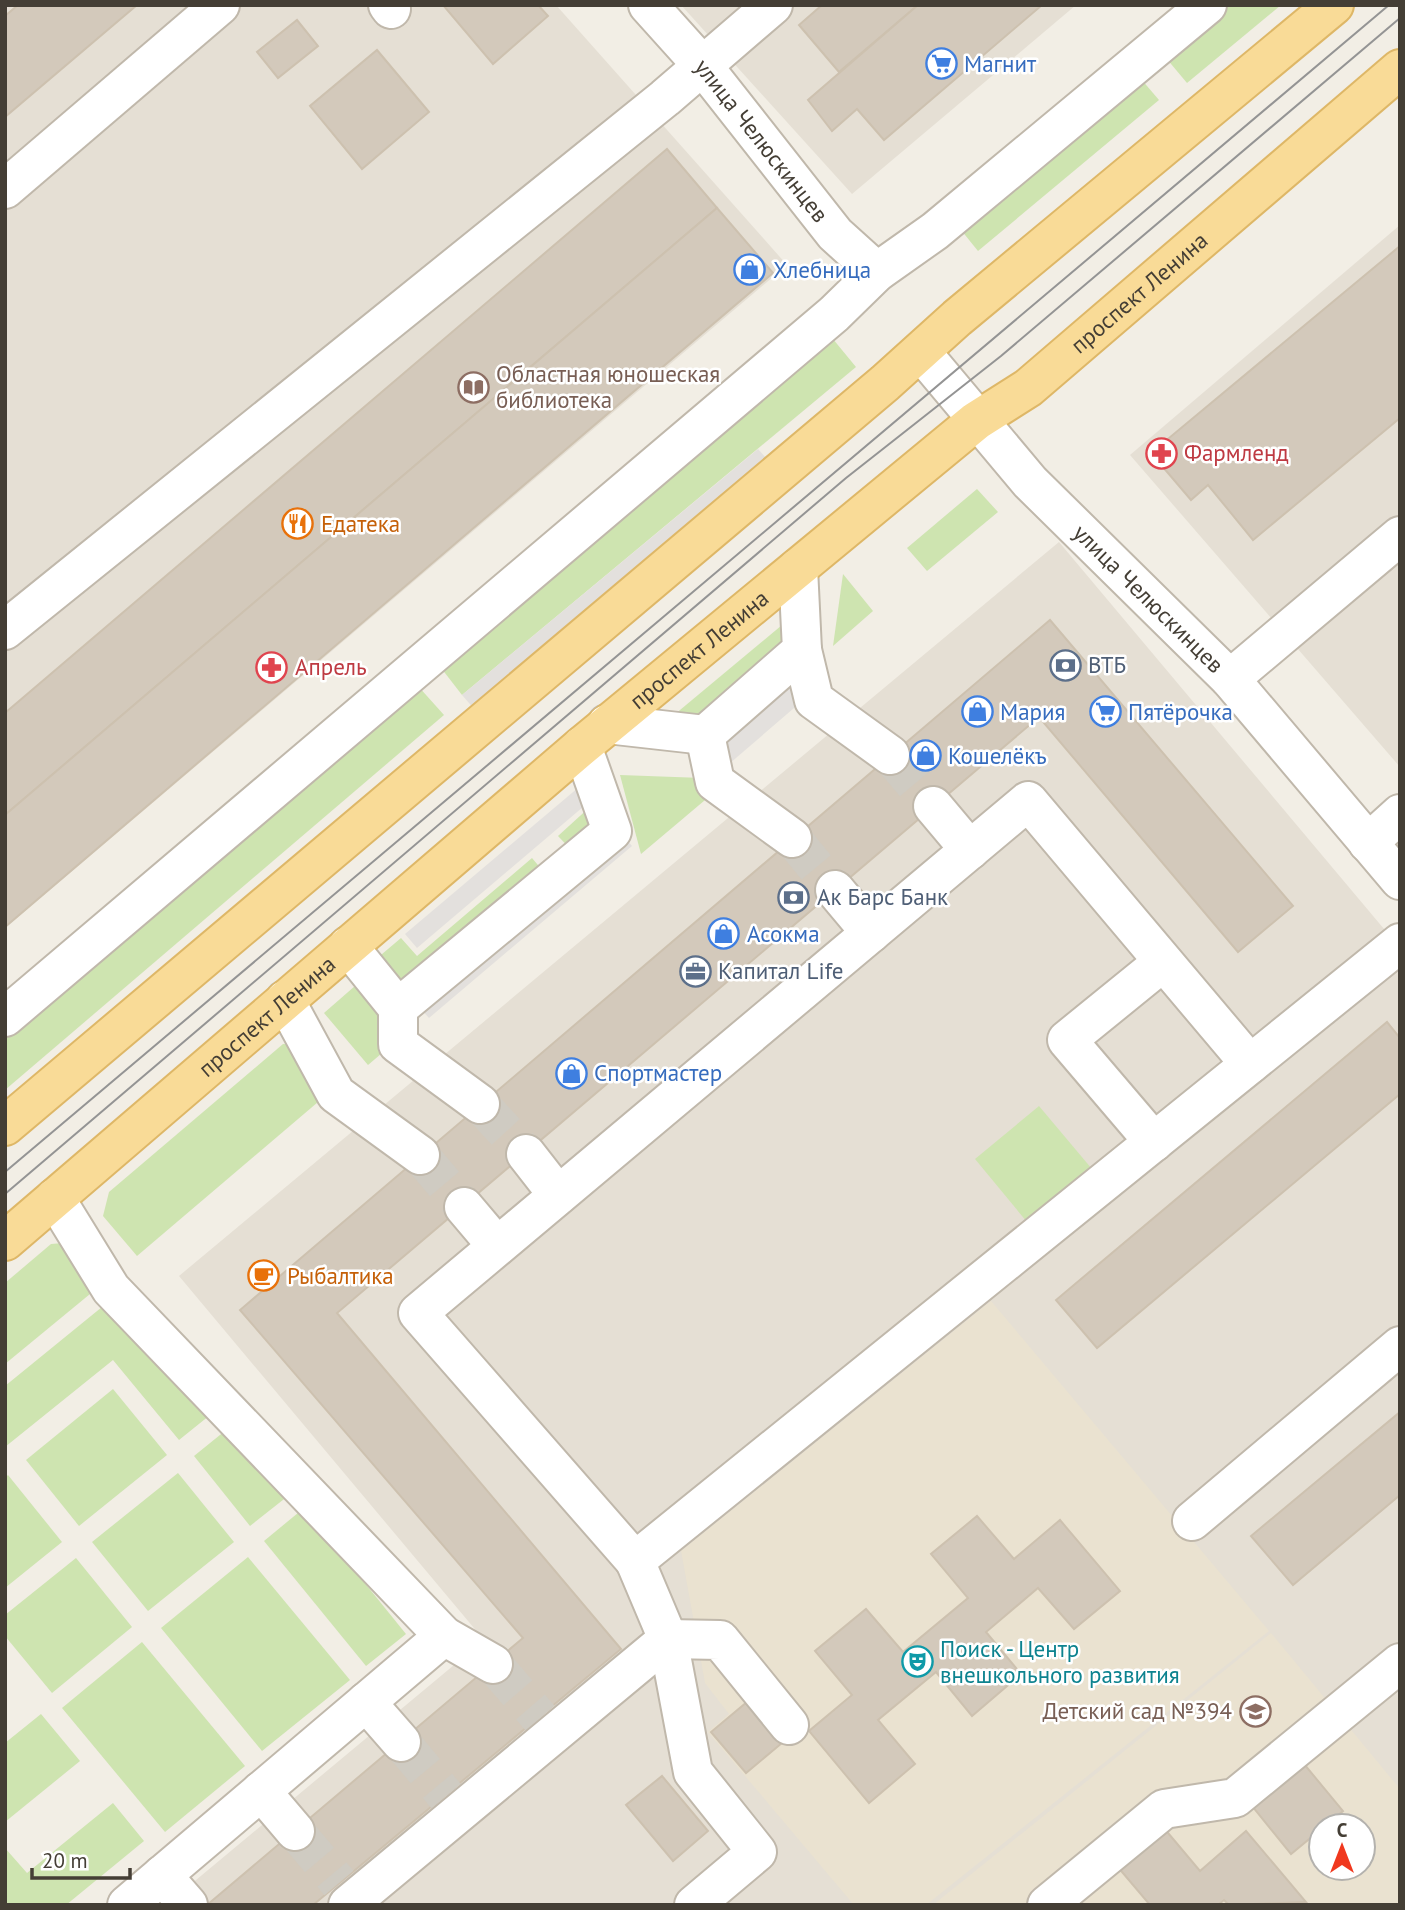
<svg xmlns="http://www.w3.org/2000/svg" width="1405" height="1910" viewBox="0 0 1405 1910" font-family="'PT Sans',sans-serif">
<style>
.residential{fill:#e5dfd4;fill-rule:evenodd}
.education{fill:#eae2d0;fill-rule:evenodd}
.green{fill:#cee4b0}
.parking{fill:#e3e0dd}
.building{fill:#d3c9bb;stroke:#cdc1af;stroke-width:2}
.lines{fill:none;stroke-linecap:round;stroke-linejoin:round}
.minor-tunnel{stroke:#cfcbc2;stroke-width:38;stroke-dasharray:38 19;stroke-linecap:butt}
.minor-casing{stroke:#c0b8ab;stroke-width:42}
.major-casing{stroke:#deb767;stroke-width:42}
.minor{stroke:#fff;stroke-width:38}
.major{stroke:#f9db97;stroke-width:38}
.tram{stroke:#949494;stroke-width:2}
.labels{text-anchor:middle;stroke-width:5;stroke-linejoin:round;paint-order:stroke}
.shop-label{font-size:23px;fill:#366cbe;stroke:#fff;text-anchor:start}
.street-label{font-size:23px;fill:#443e35;stroke:#fff}
.education-label{font-size:23px;fill:#785e54;stroke:#fff;text-anchor:start}
.health-label{font-size:23px;fill:#be3a42;stroke:#fff;text-anchor:start}
.food-label{font-size:23px;fill:#c56008;stroke:#fff;text-anchor:start}
.service-label{font-size:23px;fill:#4e5e75;stroke:#fff;text-anchor:start}
.culture-label{font-size:23px;fill:#0d838f;stroke:#fff;text-anchor:start}
</style>
<rect width="100%" height="100%" fill="#f2eee5"/>
<g class="residential">
<path d="M556 5 787 265 5 928V6Z"/>
<path d="M681 5H1076L852 194Z"/>
<path d="M1400 225V767L1130 455Z"/>
<path d="M1059 542 1400 948V1905H166L484 1640 179 1276ZM1321 1826H1363V1868H1321Z"/>
</g>
<g class="education">
<path d="M991 1301 1269 1631 926 1905H854L708 1732 729 1714 705 1683 681 1551Z"/>
<path d="M1271 1633 1400 1789V1905H933ZM1321 1826H1363V1868H1321Z"/>
</g>
<g class="green">
<path d="M1217 5H1281L1187 83 1161 52Z"/>
<path d="M1141 79 1159 100 978 251 961 230Z"/>
<path d="M828 333 856 367 462 695 438 664Z"/>
<path d="M977 489 998 512 927 571 907 548Z"/>
<path d="M843 574 873 611 833 646Z"/>
<path d="M788 620 782 648 686 731 662 725Z"/>
<path d="M418 686 444 715 5 1090V1034Z"/>
<path d="M620 775 730 779 641 854Z"/>
<path d="M592 805 600 809 577 856 558 836Z"/>
<path d="M532 858 548 877 407 997 375 960 401 938 417 956Z"/>
<path d="M363 979 408 1031 368 1065 324 1013Z"/>
<path d="M283 1044 304 1045 338 1085 137 1256 103 1216 109 1192Z"/>
<path d="M1039 1106 1092 1169 1027 1222 975 1159Z"/>
<path d="M76 1242 107 1280 5 1364V1283L51 1244Z"/>
<path d="M129 1285 225 1403 179 1440 113 1360 5 1447V1386Z"/>
<path d="M113 1389 167 1455 79 1526 26 1460Z"/>
<path d="M236 1422 293 1492 250 1526 194 1456Z"/>
<path d="M178 1473 234 1542 148 1611 92 1542Z"/>
<path d="M8 1475 62 1542 5 1588V1478Z"/>
<path d="M304 1508 406 1634 366 1666 264 1541Z"/>
<path d="M248 1557 350 1680 262 1751 161 1628Z"/>
<path d="M76 1558 132 1627 52 1693 5 1636V1615Z"/>
<path d="M142 1642 245 1766 165 1832 62 1708Z"/>
<path d="M41 1714 80 1761 5 1822V1743Z"/>
<path d="M113 1803 144 1841 66 1905H5V1848L27 1873Z"/>
</g>
<g class="parking">
<path d="M758 449 767 459 476 711 462 695Z"/>
<path d="M797 640 829 678 722 770 689 732Z"/>
<path d="M592 776 603 790 417 948 405 934Z"/>
<path d="M614 825 632 846 429 1018 411 998Z"/>
</g>
<g class="building">
<path d="M18 5H137L5 117V16Z"/>
<path d="M443 5H538L548 16 493 64Z"/>
<path d="M822 5H918L839 72 799 25Z"/>
<path d="M918 5H1042L884 140 857 109 832 131 808 100Z"/>
<path d="M297 20 318 46 278 78 257 52Z"/>
<path d="M377 50 429 112 362 169 310 106Z"/>
<path d="M667 149 717 208 5 815V713Z"/>
<path d="M717 208 773 273 5 927V815Z"/>
<path d="M1400 246V418L1253 540 1208 485 1191 500 1151 453Z"/>
<path d="M1050 620 1293 906 1238 952 1039 717 337 1313 621 1649 313 1905H207L523 1638 240 1310Z"/>
<path d="M1387 1022 1400 1038V1094L1097 1348 1056 1300Z"/>
<path d="M1400 1412V1495L1293 1585 1251 1536Z"/>
<path d="M977 1516 1014 1559 1060 1520 1120 1591 1074 1629 1038 1588 986 1632 1021 1674 972 1716 936 1672 878 1720 915 1764 869 1803 809 1731 852 1695 815 1651 866 1609 903 1652 968 1598 931 1554Z"/>
<path d="M747 1702 782 1743 746 1773 711 1732Z"/>
<path d="M1304 1764 1343 1811 1291 1854 1252 1806Z"/>
<path d="M662 1776 708 1831 673 1861 626 1805Z"/>
<path d="M1163 1827 1200 1871 1246 1831 1306 1902 1229 1905 1224 1900 1218 1905H1150L1117 1866Z"/>
</g>
<g class="lines">
<g class="minor-tunnel">
<path d="M890 755 933 806"/>
<path d="M792 838 835 890"/>
<path d="M480 1104 526 1154"/>
<path d="M420 1155 464 1207"/>
<path d="M493 1664 540 1718"/>
<path d="M401 1742 446 1796"/>
<path d="M295 1831 339 1883"/>
</g>
<defs>
<g id="minor">
<path d="M388 5 391 9"/>
<path id="s1" d="M648 5 702 65 835 234 877 272"/>
<path d="M5 189 220 5"/>
<path id="s2" d="M921 352 1030 482 1230 679 1400 880"/>
<path d="M5 630 665 98 773 5"/>
<path d="M802 650 814 700 890 755"/>
<path d="M1230 679 1400 536"/>
<path d="M607 724 705 735 802 650 798 568"/>
<path d="M705 735 715 782 792 838"/>
<path d="M933 806 970 850"/>
<path d="M1368 843 1400 814"/>
<path d="M835 890 871 933"/>
<path d="M348 946 398 1008V1044L480 1104"/>
<path d="M285 1000 336 1094 420 1155"/>
<path d="M398 1008 612 831 582 746"/>
<path d="M5 1017 834 314 877 272 935 231 1207 5"/>
<path d="M1154 1142 1067 1040 1163 962"/>
<path d="M526 1154 558 1195"/>
<path d="M55 1198 111 1289 444 1636 493 1664"/>
<path d="M464 1207 497 1246"/>
<path d="M1192 1521 1400 1346"/>
<path d="M635 1561 418 1313 1028 801 1250 1064"/>
<path d="M366 1702 401 1742"/>
<path d="M261 1791 295 1831"/>
<path d="M162 1875 188 1905"/>
<path d="M127 1905 444 1636"/>
<path d="M348 1905 668 1639 720 1640 789 1725"/>
<path d="M694 1905 757 1852 693 1772 668 1639 635 1561 1400 943"/>
<path d="M1047 1905 1164 1809 1235 1798 1400 1663"/>
</g>
<g id="major">
<path d="M5 1126 885 383 957 318 1334 5"/>
<path id="s3" d="M5 1241 582 746 976 421 1028 388 1400 69"/>
</g>
</defs>
<use href="#minor" class="minor-casing"/>
<use href="#major" class="major-casing"/>
<use href="#minor" class="minor"/>
<use href="#major" class="major"/>
<g class="tram">
<path d="M5 1172 1389 5"/>
<path d="M5 1194 846 478 1001 356 1400 18"/>
</g>
</g>
<defs>
<symbol id="supermarket-ring" viewBox="-11 -11 22 22"><circle r="9.5" fill="#fff" stroke="#3f7fe0" stroke-width="1.5"/><path d="M-6-5.5h2.5l.6 2H6L4.5 2H-2.5L-4.4-4H-6ZM-1.5 3.2a1.3 1.3 0 1 0 .1 0ZM3 3.2a1.3 1.3 0 1 0 .1 0Z" fill="#3f7fe0"/></symbol>
<symbol id="shop-ring" viewBox="-11 -11 22 22"><circle r="9.5" fill="#fff" stroke="#3f7fe0" stroke-width="1.5"/><path d="M-5-2.5h2.3a2.7 3.5 0 0 1 5.4 0H5L5.5 6h-11ZM-1.5-2.5h3a1.5 2.3 0 0 0-3 0Z" fill="#3f7fe0"/></symbol>
<symbol id="library-ring" viewBox="-11 -11 22 22"><circle r="9.5" fill="#fff" stroke="#8d6e63" stroke-width="1.5"/><path d="M-6-4Q-3-5.5-.7-3.5V5Q-3 3-6 4ZM6-4Q3-5.5 .7-3.5V5Q3 3 6 4Z" fill="#8d6e63"/></symbol>
<symbol id="pharmacy-ring" viewBox="-11 -11 22 22"><circle r="9.5" fill="#fff" stroke="#e0444e" stroke-width="1.5"/><path d="M-2-6h4v4h4v4h-4v4h-4v-4h-4v-4h4Z" fill="#e0444e"/></symbol>
<symbol id="restaurant-ring" viewBox="-11 -11 22 22"><circle r="9.5" fill="#fff" stroke="#e8710a" stroke-width="1.5"/><path d="M-5-6h1v4h1v-4h1v4h1v-4h1v5L-1.5 .5V6h-2V.5L-5-1ZM5-6V6H3V1.5H1.5Q1.5-4 5-6Z" fill="#e8710a"/></symbol>
<symbol id="bank-ring" viewBox="-11 -11 22 22"><circle r="9.5" fill="#fff" stroke="#5c6f8a" stroke-width="1.5"/><path d="M-6-4H6V4H-6ZM0-2.3a2.3 2.3 0 1 0 0 4.6a2.3 2.3 0 1 0 0-4.6Z" fill="#5c6f8a"/></symbol>
<symbol id="office-ring" viewBox="-11 -11 22 22"><circle r="9.5" fill="#fff" stroke="#5c6f8a" stroke-width="1.5"/><path d="M-6-3h4V-5.5h4V-3h4V5H-6ZM-1-4.5V-3h2v-1.5ZM-6 0V1H6V0Z" fill="#5c6f8a"/></symbol>
<symbol id="cafe-ring" viewBox="-11 -11 22 22"><circle r="9.5" fill="#fff" stroke="#e8710a" stroke-width="1.5"/><path d="M-5.5-4.5H6V0H3Q3 3.5 0 3.5H-2.5Q-5.5 3.5-5.5 0ZM3-3.2v2h1.7v-2ZM-6 4.5H4V6H-6Z" fill="#e8710a"/></symbol>
<symbol id="theatre-ring" viewBox="-11 -11 22 22"><circle r="9.5" fill="#fff" stroke="#0f9aa8" stroke-width="1.5"/><path d="M-5-5.5Q0-4 5-5.5V0Q5 5 0 6Q-5 5-5 0ZM-3.3-2.5H-1v1.5H-3.3ZM1-2.5H3.3v1.5H1ZM-2.8 1Q0 5.5 2.8 1Z" fill="#0f9aa8"/></symbol>
<symbol id="school-ring" viewBox="-11 -11 22 22"><circle r="9.5" fill="#fff" stroke="#8d6e63" stroke-width="1.5"/><path d="M0-5L7-2L0 1L-7-2ZM-4 1L0 2.5L4 1V4Q0 6-4 4Z" fill="#8d6e63"/></symbol>
</defs>
<g fill-rule="evenodd">
<use href="#supermarket-ring" x="924" y="46" width="35" height="35"/>
<use href="#shop-ring" x="732" y="252" width="35" height="35"/>
<use href="#library-ring" x="456" y="370" width="35" height="35"/>
<use href="#pharmacy-ring" x="1144" y="436" width="35" height="35"/>
<use href="#restaurant-ring" x="280" y="506" width="35" height="35"/>
<use href="#bank-ring" x="1048" y="648" width="35" height="35"/>
<use href="#pharmacy-ring" x="254" y="650" width="35" height="35"/>
<use href="#shop-ring" x="960" y="694" width="35" height="35"/>
<use href="#supermarket-ring" x="1088" y="694" width="35" height="35"/>
<use href="#shop-ring" x="908" y="738" width="35" height="35"/>
<use href="#bank-ring" x="776" y="880" width="35" height="35"/>
<use href="#shop-ring" x="706" y="916" width="35" height="35"/>
<use href="#office-ring" x="678" y="954" width="35" height="35"/>
<use href="#shop-ring" x="554" y="1056" width="35" height="35"/>
<use href="#cafe-ring" x="246" y="1258" width="35" height="35"/>
<use href="#theatre-ring" x="900" y="1644" width="35" height="35"/>
<use href="#school-ring" x="1238" y="1694" width="35" height="35"/>
</g>
<g class="labels">
<g class="shop-label">
<text x="964" y="72">Магнит</text>
<text x="773" y="278">Хлебница</text>
<text x="1000" y="720">Мария</text>
<text x="1128" y="720">Пятёрочка</text>
<text x="948" y="764">Кошелёкъ</text>
<text x="747" y="942">Асокма</text>
<text x="594" y="1081">Спортмастер</text>
</g>
<g class="street-label">
<text dy="8" stroke="none"><textPath href="#s1" startOffset="177">улица Челюскинцев</textPath></text>
<text dy="8" stroke="none"><textPath href="#s3" startOffset="1479">проспект Ленина</textPath></text>
<text dy="8" stroke="none"><textPath href="#s2" startOffset="336">улица Челюскинцев</textPath></text>
<text dy="8" stroke="none"><textPath href="#s3" startOffset="912">проспект Ленина</textPath></text>
<text dy="8" stroke="none"><textPath href="#s3" startOffset="345">проспект Ленина</textPath></text>
</g>
<g class="education-label">
<text x="496" y="382">Областная юношеская<tspan x="496" dy="26">библиотека</tspan></text>
<text x="1232" y="1719" text-anchor="end">Детский сад №394</text>
</g>
<g class="health-label">
<text x="1184" y="461">Фармленд</text>
<text x="295" y="675">Апрель</text>
</g>
<g class="food-label">
<text x="321" y="532">Едатека</text>
<text x="287" y="1284">Рыбалтика</text>
</g>
<g class="service-label">
<text x="1088" y="673">ВТБ</text>
<text x="817" y="905">Ак Барс Банк</text>
<text x="718" y="979">Капитал Life</text>
</g>
<g class="culture-label">
<text x="940" y="1657">Поиск - Центр<tspan x="940" dy="26">внешкольного развития</tspan></text>
</g>
</g>
<rect width="1405" height="1910" fill="none" stroke="#443e35" stroke-width="14"/>
<g transform="translate(1342 1847)"><circle r="33" fill="#ffffff" stroke="#b4b2ae" stroke-width="2"/>
<path d="M0-5L12 26L0 18L-12 26Z" fill="#f0381e"/>
<text y="-10" font-size="19" font-weight="bold" text-anchor="middle" fill="#443e35">С</text>
</g>
<path d="M32 1868v10h98v-10" fill="none" stroke="#443e35" stroke-width="3.5"/>
<text x="42" y="1868" font-size="21" fill="#443e35" stroke="#ffffff" stroke-width="5" paint-order="stroke">20 m</text>
</svg>
